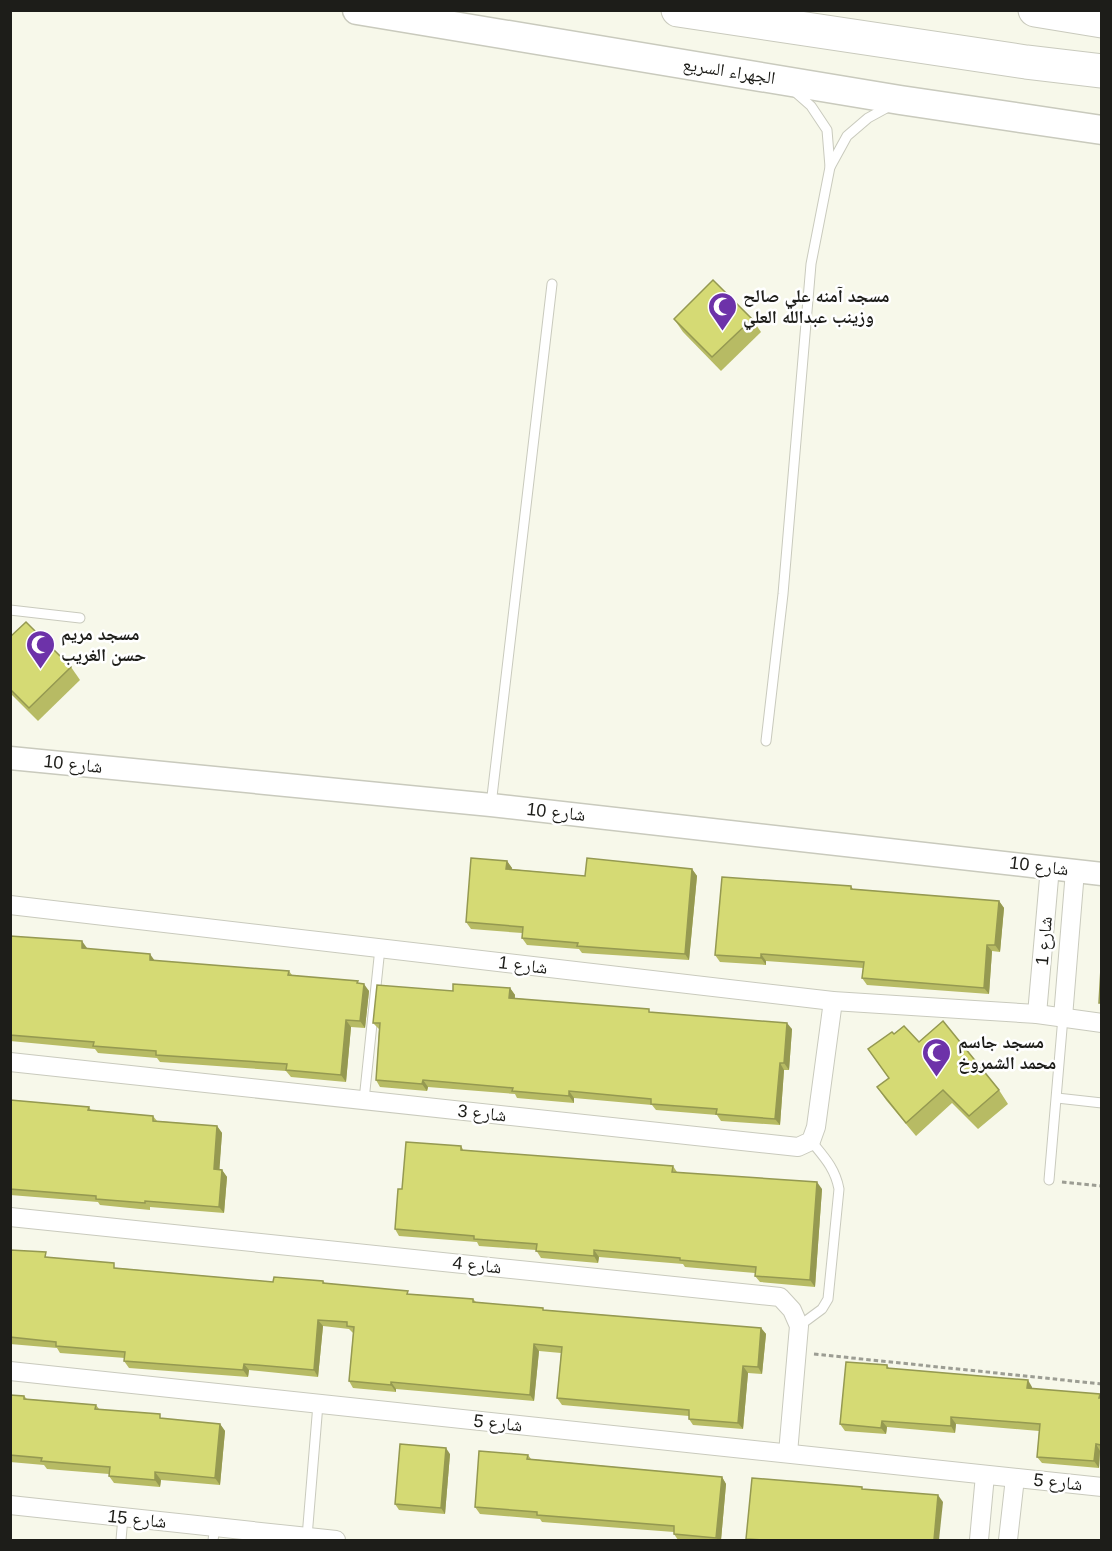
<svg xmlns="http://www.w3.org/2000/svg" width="1112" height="1551" viewBox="0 0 1112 1551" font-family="Helvetica,'Noto Naskh Arabic',sans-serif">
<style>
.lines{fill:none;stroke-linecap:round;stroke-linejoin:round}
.service-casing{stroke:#c9cabd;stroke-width:11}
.minor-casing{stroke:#c9cabd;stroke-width:20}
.tertiary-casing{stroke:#c9cabd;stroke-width:25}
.primary-casing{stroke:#c9cabd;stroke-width:31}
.motorway-casing{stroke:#c9cabd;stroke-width:35}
.path{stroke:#9c9d93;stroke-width:3;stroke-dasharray:4.5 3;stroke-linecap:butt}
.service{stroke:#fff;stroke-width:9}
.minor{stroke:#fff;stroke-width:18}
.tertiary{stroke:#fff;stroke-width:22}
.primary{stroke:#fff;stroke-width:28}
.motorway{stroke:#fff;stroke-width:33}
.wall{fill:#b7bb64}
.shaded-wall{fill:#959951}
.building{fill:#d5da74;stroke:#959951;stroke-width:1.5}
.labels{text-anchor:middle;stroke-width:5;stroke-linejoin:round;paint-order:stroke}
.street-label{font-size:18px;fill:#1d1d19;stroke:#fff}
.poi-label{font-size:18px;font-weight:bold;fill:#1d1d19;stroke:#fff;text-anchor:start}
</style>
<rect width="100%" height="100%" fill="#f7f8ea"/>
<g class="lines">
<defs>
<g id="service">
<path d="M830 167 847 136 868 118 890 106"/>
<path d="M10 610 80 618"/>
<path d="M766 741 783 594 811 264 830 167 827 130 811 106 794 91"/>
<path d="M491 805 552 284"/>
<path d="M1057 1098 1102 1103"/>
<path d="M364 1100 380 948"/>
<path d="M1049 1180 1063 1017"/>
<path d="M799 1326 822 1309 828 1299 839 1189C835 1168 824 1157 811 1141"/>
<path d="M307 1537 318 1404"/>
<path d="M121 1540 123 1517"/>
<path d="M213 1540 215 1527"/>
</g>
<g id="minor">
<path d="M10 905 833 1001 1037 1014 1102 1023"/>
<path d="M1037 1014 1050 867"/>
<path d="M1063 1017 1075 871"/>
<path d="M10 1062 798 1147 811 1141 816 1127 833 1001"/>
<path d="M10 1217 780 1297 792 1310 799 1326 788 1453"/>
<path d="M10 1371 1102 1487"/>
<path d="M10 1505 336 1540"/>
<path d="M979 1540 985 1475"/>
<path d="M1008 1540 1015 1478"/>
</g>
<path id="tertiary" d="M10 758 491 805 1102 874"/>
<path id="primary" d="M357 10 900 100 1102 130"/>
<g id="motorway">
<path d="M678 10 1026 62 1102 71"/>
<path d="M1035 10 1102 21"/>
</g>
</defs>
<use href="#service" class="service-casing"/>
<use href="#minor" class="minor-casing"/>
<use href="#tertiary" class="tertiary-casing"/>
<use href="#primary" class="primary-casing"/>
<use href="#motorway" class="motorway-casing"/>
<g class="path">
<path d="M1062 1182 1102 1186"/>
<path d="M814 1354 1102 1384"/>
</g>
<use href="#service" class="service"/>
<use href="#minor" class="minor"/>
<use href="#tertiary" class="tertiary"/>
<use href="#primary" class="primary"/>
<use href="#motorway" class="motorway"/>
</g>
<g class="wall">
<path d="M674 319H752L761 332 721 371 683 332Z"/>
<path d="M10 637 71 667 80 680 38 721 10 693Z"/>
<path d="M507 861 512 868 511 869 585 876 692 869 697 876 689 960 582 953 579 949 527 945 522 938V933L471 929 466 922Z"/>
<path d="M851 886 853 889 999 901 1004 908 1000 952 992 951 989 994 867 985 862 978 863 968 766 961V965L720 962 715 955Z"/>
<path d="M10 936 87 948V949L155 961 289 971 292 975 360 983 369 991 365 1028 351 1027 346 1082 291 1077 286 1071 160 1062 157 1058 98 1053 95 1049 10 1041Z"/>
<path d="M510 988 515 995V998L651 1012 792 1029 789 1070H784L780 1125 721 1121 717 1115 656 1110 652 1105 574 1098V1103L517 1098 515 1094 428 1087 427 1091 380 1087 376 1080 379 1029 373 1023 453 991Z"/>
<path d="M894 1034 919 1042 999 1090 1008 1104 978 1129 952 1103 916 1136 886 1100 877 1087 889 1078 868 1049Z"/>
<path d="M10 1098 12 1100 89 1107 91 1110 153 1116 157 1121 217 1126 222 1133 219 1170H222L227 1177 224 1213 150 1207V1210L100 1205 98 1202 10 1195Z"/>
<path d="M461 1146 464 1151 673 1166 677 1172 822 1189 815 1287 760 1282 755 1276V1273L685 1267 683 1264 599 1257 598 1263 541 1258 536 1250 479 1246 477 1242 399 1236 395 1229 402 1189Z"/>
<path d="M10 1250 49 1257 118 1268 273 1282 323 1281 325 1283 410 1294 473 1299 476 1302 545 1310 761 1328 766 1334 762 1374 748 1373 743 1429 693 1425 689 1419V1416L562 1405 557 1398 561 1353 539 1351 534 1401 396 1389V1392L353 1388 349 1381 353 1333 349 1329 323 1326 318 1377 249 1370 248 1377 129 1368 124 1361 125 1358 60 1353 57 1348 10 1344Z"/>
<path d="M887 1365 889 1368 1032 1387V1389L1101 1397V1451H1100L1099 1468 1042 1463 1037 1457 1039 1431 956 1424 955 1433 887 1427 886 1434 845 1431 840 1424Z"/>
<path d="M10 1395 24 1396 27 1399 96 1405 99 1409 163 1419 220 1424 225 1431 220 1485 161 1480 160 1487 114 1483 109 1476V1474L47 1469 44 1465 10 1462Z"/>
<path d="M450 1454 445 1514 399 1510 395 1504Z"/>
<path d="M528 1455 531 1459 722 1477 726 1484 721 1540H678L674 1534V1532L542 1522 540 1519 480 1514 475 1507Z"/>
</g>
<g class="shaded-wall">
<path d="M507 861 512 868 511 876 506 869Z"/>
<path d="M692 869 697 876 689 960 685 954Z"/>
<path d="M999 901 1004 908 1000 952 995 945Z"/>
<path d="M82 941 87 948V955L82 948Z"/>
<path d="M987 945 992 951 989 994 984 988Z"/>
<path d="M150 954 155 961 150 960Z"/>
<path d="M761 954 766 961V965L761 958Z"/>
<path d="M364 984 369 991 365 1028 360 1021Z"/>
<path d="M510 988 515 995 514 1004 509 998Z"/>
<path d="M346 1020 351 1027 346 1082 341 1075Z"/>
<path d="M787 1023 792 1029 789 1070 784 1063Z"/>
<path d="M780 1063 784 1070 780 1125 775 1119Z"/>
<path d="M423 1080 428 1087 427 1091 422 1084Z"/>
<path d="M569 1091 574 1098V1103L569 1096Z"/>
<path d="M217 1126 222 1133 219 1176 214 1169Z"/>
<path d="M222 1170 227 1177 224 1213 219 1207Z"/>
<path d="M817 1182 822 1189 815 1287 810 1280Z"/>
<path d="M594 1250 599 1257 598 1263 594 1256Z"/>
<path d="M318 1320 323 1326 318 1377 314 1370Z"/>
<path d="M761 1328 766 1334 762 1374 758 1367Z"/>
<path d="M534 1344 539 1351 534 1401 530 1395Z"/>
<path d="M244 1364 249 1370 248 1377 243 1370Z"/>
<path d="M743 1366 748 1373 743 1429 738 1423Z"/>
<path d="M1028 1380 1032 1387V1395L1027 1388Z"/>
<path d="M391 1382 396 1389V1392L391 1385Z"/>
<path d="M951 1417 956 1424 955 1433 951 1426Z"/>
<path d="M882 1421 887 1427 886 1434 881 1428Z"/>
<path d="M220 1424 225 1431 220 1485 215 1478Z"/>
<path d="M1096 1444 1100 1451 1099 1468 1094 1461Z"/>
<path d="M446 1448 450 1454 445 1514 441 1508Z"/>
<path d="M155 1472 161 1480 160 1487 155 1480Z"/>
<path d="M722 1477 726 1484 721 1540H718L716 1538Z"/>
<path d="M938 1495 943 1502 939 1540H934Z"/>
</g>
<g class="building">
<path d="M713 280 752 319 712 357 674 319Z"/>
<path d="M26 622 71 667 29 708 10 689V637Z"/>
<path d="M471 858 507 861 506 869 585 876 587 858 692 869 685 954 577 946 578 943 522 938 523 927 466 922Z"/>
<path d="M722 877 851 886V889L999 901 995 945H987L984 988 862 978 864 962 761 954V958L715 955Z"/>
<path d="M10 936 82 941V948L150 954V960L289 971 288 975 358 981 357 983 364 984 360 1021 346 1020 341 1075 286 1070 287 1064 156 1055V1051L93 1046 94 1042 10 1035Z"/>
<path d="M1101 968V1003H1099Z"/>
<path d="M453 984 510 988 509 998 649 1009V1012L787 1023 784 1063H780L775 1119 716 1114 717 1109 651 1104V1099L569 1091V1096L512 1091 513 1088 423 1080 422 1084 376 1080 380 1023H373L377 985 453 991Z"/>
<path d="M943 1021 999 1090 969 1116 943 1090 906 1123 877 1087 889 1078 868 1049 892 1032 894 1034 904 1026 919 1042Z"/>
<path d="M10 1100 89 1107 88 1110 153 1116V1121L217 1126 214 1169 222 1170 219 1207 145 1201V1203L96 1199V1196L10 1189Z"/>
<path d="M406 1142 461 1146V1150L673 1166 672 1172 817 1182 810 1280 755 1276 756 1267 680 1260V1258L594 1250V1256L536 1251 537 1244 474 1239V1236L395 1229 398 1189H402Z"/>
<path d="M10 1250 46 1252 45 1257 114 1263V1268L273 1282 274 1277 323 1281V1283L408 1291 407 1294 473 1299V1302L543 1308V1310L761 1328 758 1367 743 1366 738 1423 689 1419V1410L557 1398 562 1347 534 1344 530 1395 391 1382V1385L349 1381 354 1327 347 1326V1322L318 1320 314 1370 244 1364 243 1370 124 1361 125 1352 56 1346V1342L10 1337Z"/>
<path d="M846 1362 887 1365V1368L1028 1380 1027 1388 1100 1394 1099 1398H1101V1445L1096 1444 1094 1461 1037 1457 1040 1424 951 1417V1426L882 1421 881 1428 840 1424Z"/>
<path d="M10 1395 24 1396V1399L96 1405 95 1409 160 1414V1418L220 1424 215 1478 155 1472V1480L109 1476 110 1467 41 1461 42 1458 10 1455Z"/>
<path d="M400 1444 446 1448 441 1508 395 1504Z"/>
<path d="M479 1451 528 1455 527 1459 722 1477 716 1538 674 1534V1526L537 1515V1512L475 1507Z"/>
<path d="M752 1478 862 1487V1489L938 1495 934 1540H766L746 1539Z"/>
</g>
<defs>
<symbol id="mosque-pin" viewBox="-11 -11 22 30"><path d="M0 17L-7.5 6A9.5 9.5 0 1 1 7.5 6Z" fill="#6d32a9" stroke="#fff"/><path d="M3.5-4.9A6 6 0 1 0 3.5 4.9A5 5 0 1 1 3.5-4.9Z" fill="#fff"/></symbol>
</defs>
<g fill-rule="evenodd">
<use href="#mosque-pin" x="706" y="290" width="33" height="45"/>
<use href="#mosque-pin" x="24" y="628" width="33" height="45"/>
<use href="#mosque-pin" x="920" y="1036" width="33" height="45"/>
</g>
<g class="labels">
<g class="street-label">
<text transform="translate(729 71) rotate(9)" y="6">الجهراء السريع</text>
<text transform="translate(73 764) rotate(6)" y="6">شارع 10</text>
<text transform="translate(556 812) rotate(6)" y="6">شارع 10</text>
<text transform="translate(1039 866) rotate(7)" y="6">شارع 10</text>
<text transform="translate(1044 941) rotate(-85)" y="6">شارع 1</text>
<text transform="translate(523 965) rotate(7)" y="6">شارع 1</text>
<text transform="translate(482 1113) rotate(6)" y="6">شارع 3</text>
<text transform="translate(477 1265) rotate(6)" y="6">شارع 4</text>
<text transform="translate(498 1423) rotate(6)" y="6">شارع 5</text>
<text transform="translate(1058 1482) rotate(6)" y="6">شارع 5</text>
<text transform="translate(137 1519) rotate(6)" y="6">شارع 15</text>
</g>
<g class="poi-label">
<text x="743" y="302">مسجد آمنه علي صالح<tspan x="743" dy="21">وزينب عبدالله العلي</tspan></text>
<text x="61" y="640">مسجد مريم<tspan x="61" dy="21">حسن الغريب</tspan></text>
<text x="958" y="1048">مسجد جاسم<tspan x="958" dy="21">محمد الشمروخ</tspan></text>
</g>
</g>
<rect width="1112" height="1551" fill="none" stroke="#1d1d19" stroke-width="24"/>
</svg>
